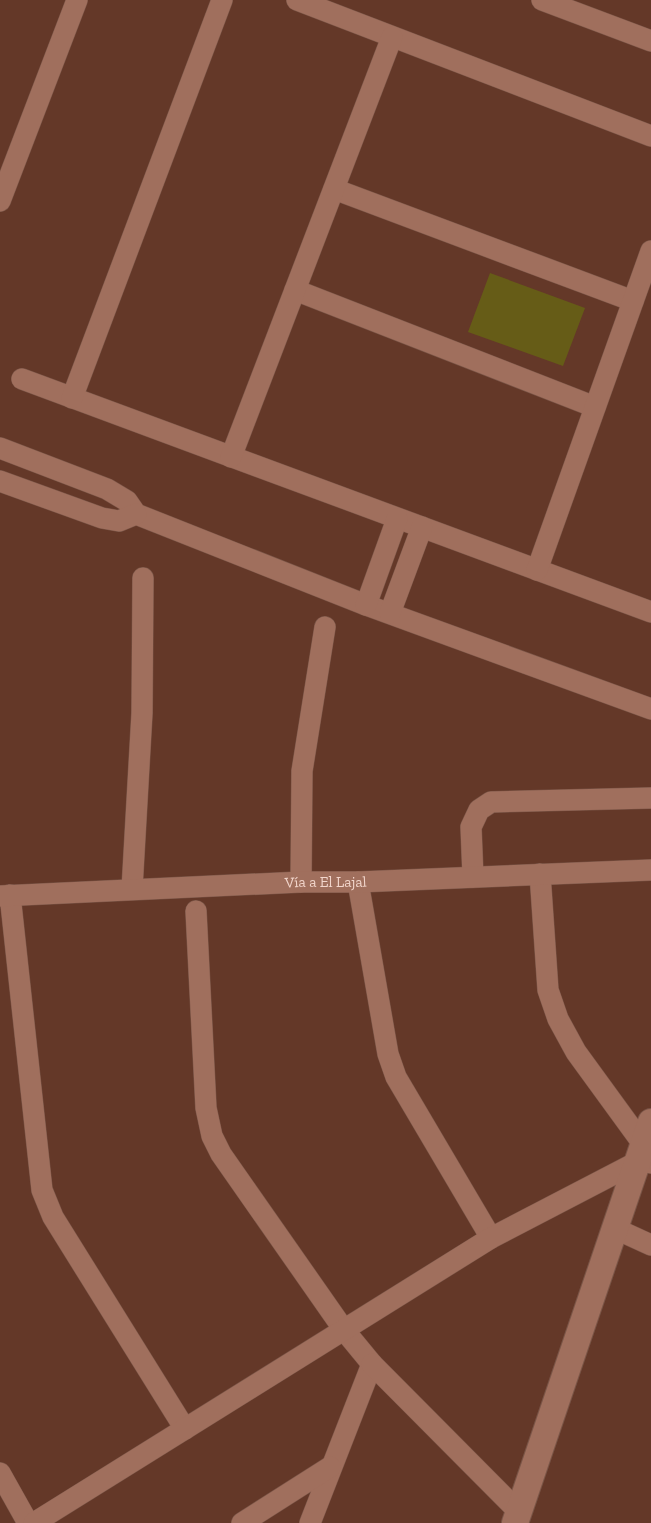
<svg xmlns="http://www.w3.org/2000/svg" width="651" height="1523" viewBox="0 0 651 1523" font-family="'Zilla Slab',serif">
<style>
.green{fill:#665c17}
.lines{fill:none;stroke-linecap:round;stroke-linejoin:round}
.minor-casing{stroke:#7a5547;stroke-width:22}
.tertiary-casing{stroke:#7a5547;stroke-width:28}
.minor{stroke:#a06f5d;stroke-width:21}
.tertiary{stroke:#a06f5d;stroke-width:26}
.labels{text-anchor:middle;stroke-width:5;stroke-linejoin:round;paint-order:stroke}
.street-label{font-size:15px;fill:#f2d6cc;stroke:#3b261f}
</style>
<rect width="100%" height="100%" fill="#643828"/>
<path class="green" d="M490 273 585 308 563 366 468 332Z"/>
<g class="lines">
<defs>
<g id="minor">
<path d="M297 0 651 136"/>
<path d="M542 0 651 41"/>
<path d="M334 189 633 301"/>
<path d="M0 201 77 0"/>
<path d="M295 290 595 407"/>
<path d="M22 379 651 612"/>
<path d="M72 398 222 0"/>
<path d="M0 448 107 489 127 501 136 514 366 605 651 709"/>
<path d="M231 457 392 37"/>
<path d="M0 481 102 518 119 521 136 514"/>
<path d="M537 570 651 251"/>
<path d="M366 605 397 519"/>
<path d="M390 613 422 527"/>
<path d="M540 874 548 990 558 1019 576 1052 643 1144"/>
<path d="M473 877 471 827 479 810 491 802 651 798"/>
<path d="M301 882 302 771 325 627"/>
<path d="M358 882 388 1054 396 1077 491 1238"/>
<path d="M132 889 142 713 143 578"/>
<path d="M10 895 42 1190 53 1217 185 1429"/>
<path id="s1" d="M0 896 301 882H358L651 870"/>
<path d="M196 911 206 1108 212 1136 221 1154 344 1330 372 1364 310 1523"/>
<path d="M616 1229 651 1245"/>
<path d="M372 1364 519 1512"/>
<path d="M0 1473 28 1523"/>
<path d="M34 1523 491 1238 639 1161 651 1163"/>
<path d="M242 1523 330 1467"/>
</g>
<path id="tertiary" d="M515 1523 651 1122"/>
</defs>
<use href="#minor" class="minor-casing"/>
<use href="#tertiary" class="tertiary-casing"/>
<use href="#minor" class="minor"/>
<use href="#tertiary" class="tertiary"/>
</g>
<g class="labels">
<g class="street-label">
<text dy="5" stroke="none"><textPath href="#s1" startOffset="326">Vía a El Lajal</textPath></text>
</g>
</g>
</svg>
